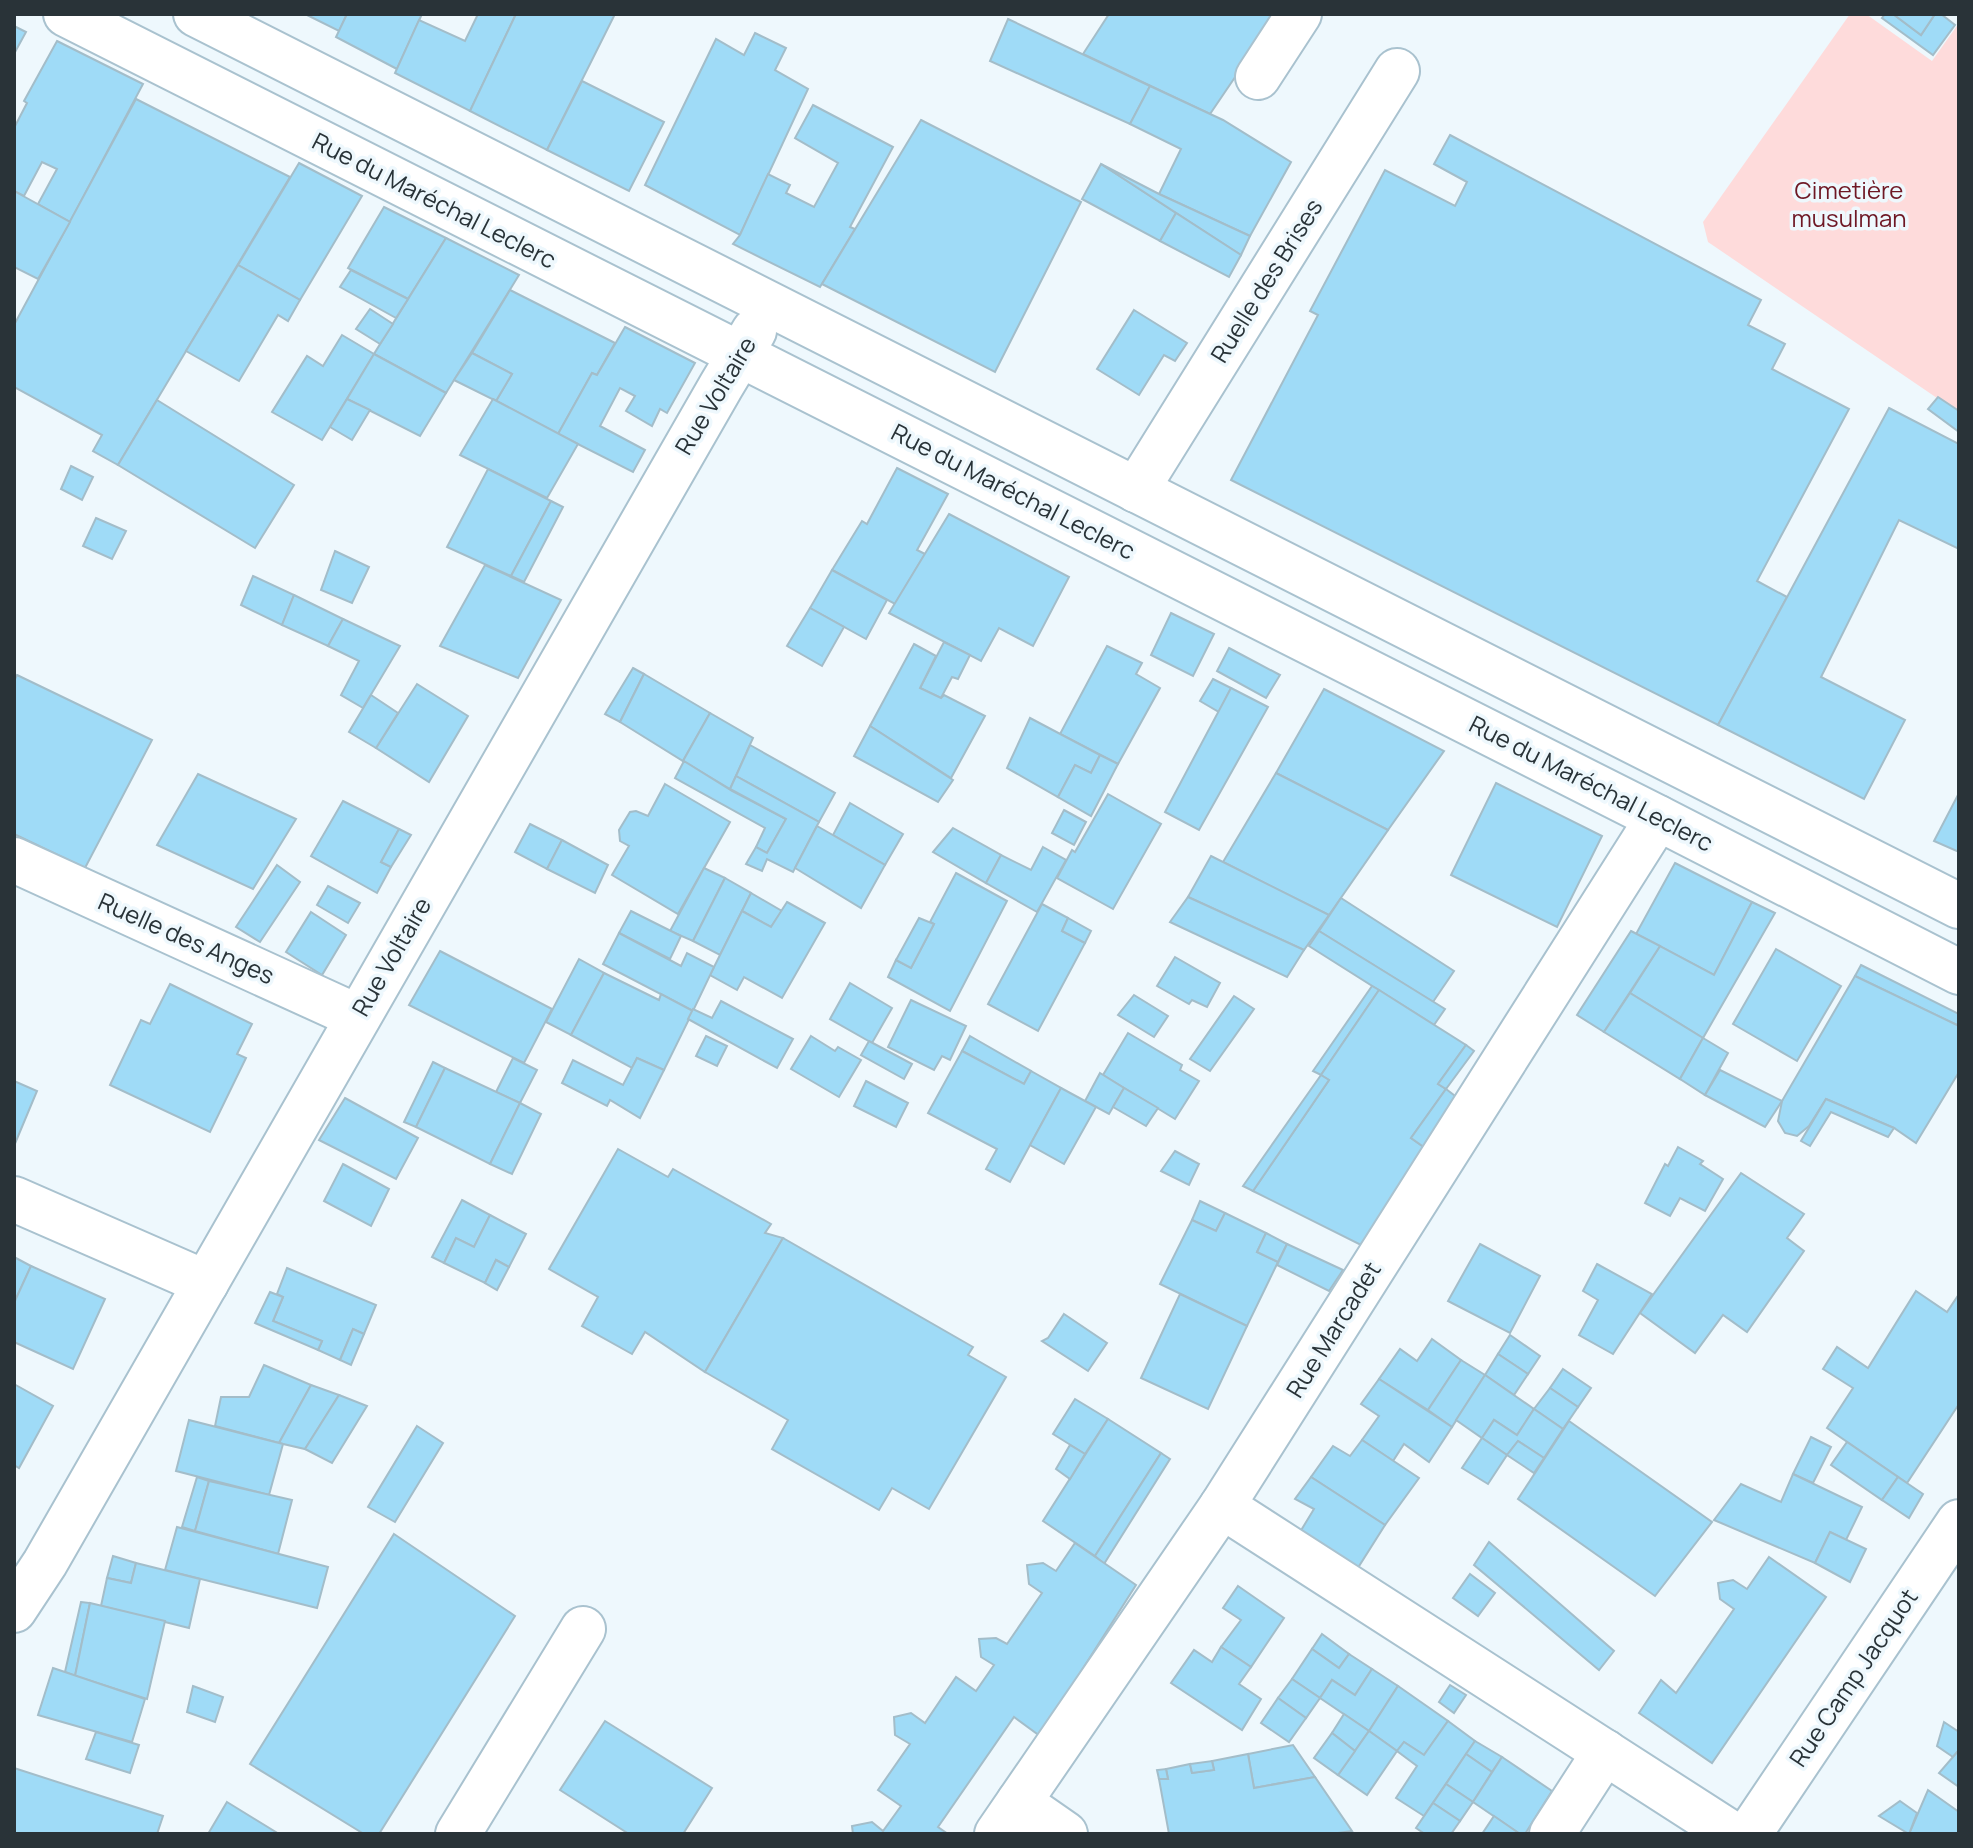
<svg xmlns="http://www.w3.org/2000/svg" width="1973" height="1848" viewBox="0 0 1973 1848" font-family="Manrope,sans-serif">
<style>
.green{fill:#fedbdb}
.building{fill:#9fdbf7;stroke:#a3bdc9;stroke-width:2}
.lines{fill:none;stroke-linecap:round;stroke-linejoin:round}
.minor-casing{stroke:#a9c2cf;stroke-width:48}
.minor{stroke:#fff;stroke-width:44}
.labels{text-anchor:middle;stroke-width:7;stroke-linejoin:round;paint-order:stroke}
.park-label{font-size:24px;fill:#6e1724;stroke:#eef8fd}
.street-label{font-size:24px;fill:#293338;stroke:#eef8fd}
</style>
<rect width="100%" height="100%" fill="#eef8fd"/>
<path class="green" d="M1850 14H1866L1932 61 1959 23V413L1708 242 1703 222Z"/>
<g class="building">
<path d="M305 14H347L339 31Z"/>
<path d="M347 14H422L397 69 336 37Z"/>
<path d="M478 14H516L470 111 395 73 419 20 465 41Z"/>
<path d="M516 14H615L547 150 470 111Z"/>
<path d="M1109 14H1278L1210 114 1083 54Z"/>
<path d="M1885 14H1893L1921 35 1935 14H1941L1955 25 1933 55 1882 18Z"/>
<path d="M1893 14H1935L1921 35Z"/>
<path d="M1008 19 1150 86 1130 124 990 61Z"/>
<path d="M14 26 26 32 14 54Z"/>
<path d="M755 33 786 48 775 70 808 89 740 235 645 185 716 39 744 55Z"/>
<path d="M57 41 143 84 70 222 38 204 57 169 42 162 24 196 14 191V128L27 103 24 101Z"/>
<path d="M582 81 664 122 629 191 547 150Z"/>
<path d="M1150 86 1223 120 1291 162 1250 236 1159 194 1181 149 1130 124Z"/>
<path d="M136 99 290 177 118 465 93 451 102 435 14 387V325Z"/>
<path d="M813 105 893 147 850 227 855 229 820 287 733 244 740 235 768 174 790 185 786 193 814 207 838 163 795 138Z"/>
<path d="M921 120 1081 202 995 372 822 284Z"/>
<path d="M1450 135 1761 300 1748 325 1785 344 1772 369 1849 409 1757 581 1787 597 1718 725 1231 480 1318 315 1310 311 1385 170 1455 206 1467 182 1434 164Z"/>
<path d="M299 163 362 196 300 300 238 265Z"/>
<path d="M1101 164 1176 213 1160 241 1082 199Z"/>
<path d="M1101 164 1159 194 1250 236 1241 255Z"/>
<path d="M14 191 70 222 38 279 14 267Z"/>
<path d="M384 207 446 238 408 299 348 268Z"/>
<path d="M1176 213 1241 255 1229 277 1160 241Z"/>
<path d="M446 238 519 275 446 393 374 354Z"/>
<path d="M238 265 300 300 288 321 278 315 239 381 186 351Z"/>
<path d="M351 270 408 299 396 318 340 287Z"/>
<path d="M510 290 615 343 597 375 592 373 558 434 496 401 512 374 472 353Z"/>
<path d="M370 309 393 324 380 344 356 329Z"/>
<path d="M1134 310 1187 343 1175 361 1164 355 1139 395 1097 369Z"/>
<path d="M625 327 695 363 667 413 660 409 652 426 626 411 635 396 620 388 600 426 645 450 633 472 558 434 592 373 597 375Z"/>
<path d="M342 335 374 354 322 440 272 412 307 356 323 366Z"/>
<path d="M472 353 512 374 496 401 454 380Z"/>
<path d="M374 354 446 393 420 436 347 399Z"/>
<path d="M1938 397 1959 411V432L1928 409Z"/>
<path d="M347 399 370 410 352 440 330 427Z"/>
<path d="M493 399 578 444 547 498 460 455Z"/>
<path d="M157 400 294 485 255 548 118 465Z"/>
<path d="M1889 408 1959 444V549L1899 520 1821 677 1905 720 1864 799 1718 725Z"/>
<path d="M71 466 93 477 82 500 61 489Z"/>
<path d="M897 468 948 494 917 550 925 554 895 604 832 570 862 521 867 524Z"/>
<path d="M488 469 551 501 511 576 447 547Z"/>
<path d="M551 501 563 507 524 582 511 576Z"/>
<path d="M949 514 1069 577 1033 646 999 628 981 661 889 613Z"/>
<path d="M96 518 126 531 112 559 83 546Z"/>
<path d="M335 551 369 567 352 603 321 590Z"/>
<path d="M485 565 561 600 518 678 440 646Z"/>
<path d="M832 570 887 600 866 639 810 608Z"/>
<path d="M253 576 294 595 282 625 241 605Z"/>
<path d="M294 595 343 619 328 646 282 625Z"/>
<path d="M810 608 844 627 822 666 787 646Z"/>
<path d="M1171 613 1214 634 1193 676 1151 655Z"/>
<path d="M343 619 400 646 363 708 341 695 359 661 328 646Z"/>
<path d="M944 642 970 655 958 679 952 677 941 698 920 688Z"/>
<path d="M914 644 936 656 920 688 941 698 944 695 985 716 951 778 870 726Z"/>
<path d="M1107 646 1142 663 1136 674 1160 688 1118 764 1060 734Z"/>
<path d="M1229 648 1280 675 1266 698 1217 671Z"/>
<path d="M633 668 644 674 620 722 605 714Z"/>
<path d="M644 674 710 713 683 761 620 722Z"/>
<path d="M17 675 152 740 85 868 14 834V681Z"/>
<path d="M1213 679 1231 688 1219 712 1200 701Z"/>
<path d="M417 684 468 716 429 782 376 748Z"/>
<path d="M1231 688 1268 707 1199 830 1165 812Z"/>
<path d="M1324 689 1444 751 1388 830 1276 773Z"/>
<path d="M371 695 398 713 376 748 349 732Z"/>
<path d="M710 713 753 738 730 789 683 761Z"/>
<path d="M1030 718 1100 755 1091 773 1075 765 1058 797 1007 768Z"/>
<path d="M870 726 953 780 938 802 854 756Z"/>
<path d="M750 745 835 793 819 822 736 776Z"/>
<path d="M1100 755 1118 764 1091 816 1058 797 1075 765 1091 773Z"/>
<path d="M684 761 732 791 786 819 767 853 756 847 765 828 675 778Z"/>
<path d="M1276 773 1388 830 1329 915 1223 862Z"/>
<path d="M198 774 296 819 253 889 157 845Z"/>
<path d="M736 776 819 822 793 872 767 859 762 871 746 864 756 847 767 853 786 819 730 789Z"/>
<path d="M1496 783 1602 836 1557 927 1451 875Z"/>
<path d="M665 784 730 822 678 914 612 875 629 846 620 841 619 830 630 812 636 811 648 816Z"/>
<path d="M1959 793V852L1934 841Z"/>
<path d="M1108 794 1161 824 1113 909 1057 878 1072 850 1075 852Z"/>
<path d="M343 801 399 829 381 862 391 867 377 893 311 856Z"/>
<path d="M850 803 903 834 885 865 833 835Z"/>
<path d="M1064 810 1086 822 1074 845 1052 833Z"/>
<path d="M530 824 562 840 547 869 515 852Z"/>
<path d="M817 826 885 865 861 908 795 868Z"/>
<path d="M953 828 1001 855 986 883 933 852Z"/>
<path d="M399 829 411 835 391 867 381 862Z"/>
<path d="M562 840 608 865 595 893 547 869Z"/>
<path d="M1043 847 1066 860 1037 912 986 883 1001 855 1031 870Z"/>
<path d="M1211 856 1329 915 1304 950 1188 897Z"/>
<path d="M1675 863 1752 902 1714 975 1636 934Z"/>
<path d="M277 865 300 882 260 942 236 927Z"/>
<path d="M704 868 725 878 693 941 670 931Z"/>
<path d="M956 873 1007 901 950 1011 888 977 896 960 911 968 934 924 930 922Z"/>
<path d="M725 878 751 893 720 955 693 941Z"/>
<path d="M328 886 360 903 348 923 317 905Z"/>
<path d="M751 893 782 911 771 927 742 911Z"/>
<path d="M1188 897 1304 950 1287 977 1170 922Z"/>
<path d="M1341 898 1454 971 1433 1002 1319 931Z"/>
<path d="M787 902 825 923 782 998 744 977 737 990 710 975 742 911 771 927Z"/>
<path d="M1752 902 1775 913 1703 1038 1630 993 1660 946 1714 975Z"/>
<path d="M1042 904 1068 918 1062 931 1085 943 1038 1031 988 1004Z"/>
<path d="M631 911 681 936 670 959 619 933Z"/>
<path d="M311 912 346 935 322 975 286 952Z"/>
<path d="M919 918 934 924 911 968 896 960Z"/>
<path d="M1068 918 1091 931 1085 943 1062 931Z"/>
<path d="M1319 931 1445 1009 1434 1025 1309 946Z"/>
<path d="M1631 931 1660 946 1604 1032 1577 1015Z"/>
<path d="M619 933 681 966 687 953 714 967 693 1011 603 964Z"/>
<path d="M1776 949 1841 986 1797 1061 1733 1024Z"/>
<path d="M440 951 552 1009 524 1063 409 1005Z"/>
<path d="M1175 957 1220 983 1207 1007 1192 1000 1189 1004 1157 986Z"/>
<path d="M579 959 604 973 571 1035 546 1022Z"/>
<path d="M1861 965 1959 1014V1026L1855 976Z"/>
<path d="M604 973 659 1000 661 994 693 1011 664 1070 637 1058 632 1068 571 1035Z"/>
<path d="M1855 976 1959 1026V1072L1916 1143 1894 1128 1826 1099 1809 1126 1797 1136 1785 1133 1778 1121 1782 1101Z"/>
<path d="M850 983 892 1008 872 1043 830 1019Z"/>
<path d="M170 984 252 1024 237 1054 246 1058 210 1132 110 1085 141 1020 150 1024Z"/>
<path d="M1372 986 1379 990 1321 1075 1313 1071Z"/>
<path d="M1379 990 1466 1045 1438 1084 1446 1089 1411 1138 1428 1150 1361 1245 1253 1191 1329 1080 1321 1075Z"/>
<path d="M1630 993 1703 1038 1680 1079 1604 1032Z"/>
<path d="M1134 995 1168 1016 1154 1037 1118 1015Z"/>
<path d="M1234 996 1254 1009 1210 1071 1190 1059Z"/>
<path d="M911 1000 966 1026 950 1060 942 1056 934 1070 888 1047Z"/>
<path d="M721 1001 793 1039 777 1068 688 1019 693 1009 712 1018Z"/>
<path d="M1128 1033 1182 1065 1180 1070 1199 1081 1175 1119 1103 1075Z"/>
<path d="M706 1036 727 1046 717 1066 696 1056Z"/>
<path d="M811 1036 835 1051 838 1047 861 1060 839 1097 791 1069Z"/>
<path d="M970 1036 1031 1071 1024 1084 962 1051Z"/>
<path d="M1703 1038 1728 1053 1705 1095 1680 1079Z"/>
<path d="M869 1041 912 1064 904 1079 861 1055Z"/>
<path d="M1466 1045 1474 1051 1446 1089 1438 1084Z"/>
<path d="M962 1051 1024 1084 1031 1071 1061 1088 1010 1182 986 1169 997 1149 928 1113Z"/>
<path d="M513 1058 537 1070 520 1103 496 1092Z"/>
<path d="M637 1058 664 1070 640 1118 610 1100 607 1106 562 1083 573 1060 623 1085Z"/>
<path d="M433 1062 445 1068 416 1127 404 1122Z"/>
<path d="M445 1068 520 1103 490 1164 416 1127Z"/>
<path d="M1720 1070 1782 1101 1765 1127 1705 1095Z"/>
<path d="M1100 1073 1124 1088 1109 1114 1085 1101Z"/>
<path d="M1321 1075 1329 1080 1253 1191 1243 1186Z"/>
<path d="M14 1081 37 1091 14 1146Z"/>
<path d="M866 1081 908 1103 896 1127 854 1106Z"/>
<path d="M1061 1088 1096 1107 1064 1164 1030 1145Z"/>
<path d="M1124 1088 1158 1108 1146 1126 1113 1107Z"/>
<path d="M1446 1089 1463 1102 1428 1150 1411 1138Z"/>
<path d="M345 1098 418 1138 396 1179 319 1140Z"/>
<path d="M1826 1099 1894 1128 1888 1137 1831 1112 1810 1146 1801 1141Z"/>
<path d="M520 1103 541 1114 512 1174 490 1164Z"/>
<path d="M1678 1147 1703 1161 1700 1164 1723 1179 1705 1211 1680 1198 1670 1216 1645 1203 1665 1164 1668 1166Z"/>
<path d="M618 1149 668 1177 673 1169 771 1224 765 1233 783 1238 705 1372 645 1332 632 1354 582 1326 598 1297 549 1269Z"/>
<path d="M1175 1151 1199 1164 1189 1185 1161 1171Z"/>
<path d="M343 1164 389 1189 371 1226 324 1201Z"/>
<path d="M1741 1173 1804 1214 1787 1238 1804 1251 1747 1332 1723 1315 1695 1353 1640 1313Z"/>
<path d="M462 1200 490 1215 474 1247 456 1238 444 1263 432 1257Z"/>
<path d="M1200 1201 1225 1213 1216 1231 1192 1220Z"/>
<path d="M1225 1213 1266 1233 1257 1252 1278 1262 1247 1326 1160 1284 1192 1220 1216 1231Z"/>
<path d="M490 1215 526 1234 509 1267 496 1260 485 1283 444 1263 456 1238 474 1247Z"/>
<path d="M1266 1233 1287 1244 1278 1262 1257 1252Z"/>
<path d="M783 1238 973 1347 968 1355 1006 1377 929 1509 892 1488 879 1510 772 1449 788 1420 705 1372Z"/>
<path d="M1287 1244 1343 1270 1329 1291 1277 1265Z"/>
<path d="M1480 1244 1540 1276 1510 1333 1448 1301Z"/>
<path d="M14 1257 31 1266 14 1303Z"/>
<path d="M496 1260 509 1267 497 1290 485 1283Z"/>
<path d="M1597 1264 1652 1294 1613 1354 1579 1335 1598 1300 1583 1291Z"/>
<path d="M31 1266 105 1299 73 1369 14 1342V1303Z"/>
<path d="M287 1268 376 1305 364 1334 353 1329 340 1360 318 1350 322 1341 273 1321 283 1297 277 1294Z"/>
<path d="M1916 1291 1947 1312 1959 1294V1404L1907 1483 1827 1428 1853 1388 1823 1369 1837 1347 1868 1368Z"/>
<path d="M270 1292 283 1297 273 1321 322 1341 318 1350 255 1323Z"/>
<path d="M1180 1294 1247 1326 1208 1409 1141 1378Z"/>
<path d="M1064 1314 1107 1343 1088 1371 1042 1341 1048 1338Z"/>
<path d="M353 1329 364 1334 351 1365 340 1360Z"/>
<path d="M1510 1335 1540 1356 1528 1374 1498 1354Z"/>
<path d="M1432 1339 1461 1360 1428 1410 1379 1379 1400 1349 1417 1361Z"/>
<path d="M1498 1354 1528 1374 1514 1395 1485 1375Z"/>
<path d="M1461 1360 1485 1375 1452 1427 1428 1410Z"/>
<path d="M264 1365 311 1385 279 1443 215 1426 221 1397H249Z"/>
<path d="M1563 1369 1591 1388 1578 1407 1550 1388Z"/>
<path d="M1485 1375 1534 1409 1517 1435 1494 1420 1482 1438 1456 1420Z"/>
<path d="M1379 1379 1452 1427 1429 1462 1404 1444 1393 1461 1362 1440 1379 1416 1361 1404Z"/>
<path d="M14 1384 53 1406 19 1468 14 1465Z"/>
<path d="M311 1385 339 1395 305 1449 279 1443Z"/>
<path d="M1550 1388 1578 1407 1563 1429 1534 1409Z"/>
<path d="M339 1395 367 1406 332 1463 305 1449Z"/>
<path d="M1075 1399 1108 1419 1085 1454 1053 1434Z"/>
<path d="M1534 1409 1563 1429 1544 1458 1518 1441 1507 1455 1482 1438 1494 1420 1517 1435Z"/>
<path d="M1108 1419 1161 1453 1095 1556 1043 1521Z"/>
<path d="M189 1420 283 1444 269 1495 176 1471Z"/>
<path d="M1569 1421 1712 1522 1655 1596 1518 1499Z"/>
<path d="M417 1426 443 1443 395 1522 368 1507Z"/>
<path d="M1811 1437 1831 1447 1813 1483 1793 1474Z"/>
<path d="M1482 1438 1507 1455 1488 1484 1462 1468Z"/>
<path d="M1362 1440 1419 1478 1385 1525 1311 1477 1333 1446 1350 1456Z"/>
<path d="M1518 1441 1544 1458 1534 1473 1507 1455Z"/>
<path d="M1847 1442 1898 1477 1882 1500 1831 1465Z"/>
<path d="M1070 1445 1085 1454 1070 1479 1056 1469Z"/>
<path d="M1161 1453 1170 1459 1104 1564 1095 1556Z"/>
<path d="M1793 1474 1862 1507 1846 1540 1830 1532 1815 1563 1714 1520 1741 1484 1781 1502Z"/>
<path d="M197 1477 209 1481 195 1531 182 1527Z"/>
<path d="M1311 1477 1385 1525 1354 1574 1297 1537 1314 1509 1295 1499Z"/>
<path d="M1898 1477 1923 1494 1909 1518 1882 1500Z"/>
<path d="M209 1481 292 1500 278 1554 195 1531Z"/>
<path d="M177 1527 328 1567 317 1608 165 1570Z"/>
<path d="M1830 1532 1866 1549 1850 1582 1815 1563Z"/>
<path d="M394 1534 515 1616 379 1834H364L250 1764Z"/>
<path d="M1489 1542 1614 1651 1599 1670 1474 1565Z"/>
<path d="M1075 1543 1136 1585 1040 1736 1014 1717 938 1827 948 1834H853L852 1826 872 1822 883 1831 901 1806 878 1790 910 1744 895 1735 894 1717 911 1713 925 1723 956 1677 976 1691 994 1665 981 1657 979 1639 996 1638 1007 1644 1042 1593 1029 1584 1027 1565 1043 1563 1056 1571Z"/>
<path d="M113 1556 136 1563 131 1583 107 1578Z"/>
<path d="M1769 1557 1826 1597 1712 1763 1639 1713 1661 1680 1676 1693 1734 1609 1720 1599 1718 1583 1733 1580 1747 1589Z"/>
<path d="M136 1563 200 1579 189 1628 101 1606 107 1578 131 1583Z"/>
<path d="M1470 1574 1495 1593 1478 1616 1453 1598Z"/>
<path d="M1238 1586 1284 1618 1251 1667 1221 1647 1241 1620 1223 1608Z"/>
<path d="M81 1602 90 1603 75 1676 65 1672Z"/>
<path d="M90 1603 165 1621 147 1699 75 1676Z"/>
<path d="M1322 1634 1349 1654 1339 1668 1312 1649Z"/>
<path d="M1221 1647 1251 1667 1239 1684 1261 1699 1242 1730 1171 1683 1194 1650 1212 1662Z"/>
<path d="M1312 1649 1339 1668 1349 1654 1372 1669 1355 1695 1332 1680 1320 1698 1292 1679Z"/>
<path d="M53 1668 145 1699 132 1742 38 1715Z"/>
<path d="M1372 1669 1398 1686 1369 1731 1320 1698 1332 1680 1355 1695Z"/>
<path d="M1292 1679 1320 1698 1306 1718 1278 1698Z"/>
<path d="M1450 1685 1466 1695 1454 1713 1439 1702Z"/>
<path d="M193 1686 223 1697 215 1722 187 1712Z"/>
<path d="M1398 1686 1448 1721 1424 1755 1404 1742 1397 1751 1369 1731Z"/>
<path d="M1278 1698 1306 1718 1289 1742 1261 1723Z"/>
<path d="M1344 1714 1369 1731 1355 1751 1332 1733Z"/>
<path d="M605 1721 712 1788 683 1834H629L560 1790Z"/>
<path d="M1448 1721 1475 1741 1424 1816 1396 1798 1417 1766 1397 1751 1404 1742 1424 1755Z"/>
<path d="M1944 1722 1959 1732V1750L1953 1757 1937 1746Z"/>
<path d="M1369 1731 1397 1751 1367 1795 1338 1775Z"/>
<path d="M96 1732 139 1745 130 1773 86 1759Z"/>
<path d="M1332 1733 1355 1751 1338 1775 1314 1758Z"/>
<path d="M1475 1741 1502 1757 1492 1772 1466 1754Z"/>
<path d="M1293 1745 1315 1777 1254 1788 1248 1754Z"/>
<path d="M1959 1750V1787L1939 1773Z"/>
<path d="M1248 1754 1254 1788 1315 1777 1352 1831 1331 1834H1169L1159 1779H1168L1166 1769 1190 1764 1192 1773 1214 1770 1212 1761Z"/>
<path d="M1466 1754 1492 1772 1473 1802 1446 1784Z"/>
<path d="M1502 1757 1552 1791 1525 1834H1520L1473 1802Z"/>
<path d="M1212 1761 1214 1770 1192 1773 1190 1764Z"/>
<path d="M14 1768 163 1816 157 1834H14Z"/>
<path d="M1166 1769 1168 1779H1159L1157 1770Z"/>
<path d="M1446 1784 1473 1802 1460 1821 1433 1803Z"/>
<path d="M1928 1790 1959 1812V1834H1909Z"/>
<path d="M1900 1801 1917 1813 1909 1834 1879 1816Z"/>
<path d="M227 1802 279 1834H208Z"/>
<path d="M1433 1803 1460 1821 1451 1834H1425L1416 1828Z"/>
<path d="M1494 1816 1520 1834H1482Z"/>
</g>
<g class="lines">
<defs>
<g id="minor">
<path d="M66 14 1658 818 1959 972"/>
<path d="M196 14 1959 906"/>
<path d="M1258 77 1299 14"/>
<path d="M1136 490 1397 71"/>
<path d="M14 860 358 1017"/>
<path d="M14 1199 206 1283"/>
<path d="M1222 1506 1732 1834"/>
<path d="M14 1610 45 1563 721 386 754 331"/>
<path d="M1019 1802 1065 1834"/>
<path d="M458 1834 583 1629"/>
<path d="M997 1834 1222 1506 1658 818"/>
<path d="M1552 1834 1605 1752"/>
<path d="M1749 1834 1959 1522"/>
</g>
</defs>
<use href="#minor" class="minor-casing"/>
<use href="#minor" class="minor"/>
</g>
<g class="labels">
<g class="park-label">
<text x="1849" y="199">Cimetière<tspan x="1849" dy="28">musulman</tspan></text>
</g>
<g class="street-label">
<text transform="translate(434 201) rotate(27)" y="8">Rue du Maréchal Leclerc</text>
<text transform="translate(1267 281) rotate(-58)" y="8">Ruelle des Brises</text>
<text transform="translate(716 396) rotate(-59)" y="8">Rue Voltaire</text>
<text transform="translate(1013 492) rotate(27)" y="8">Rue du Maréchal Leclerc</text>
<text transform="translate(1591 784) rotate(27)" y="8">Rue du Maréchal Leclerc</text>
<text transform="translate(186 939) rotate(24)" y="8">Ruelle des Anges</text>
<text transform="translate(392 957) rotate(-60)" y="8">Rue Voltaire</text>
<text transform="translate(1334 1330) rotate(-58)" y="8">Rue Marcadet</text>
<text transform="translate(1854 1678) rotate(-56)" y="8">Rue Camp Jacquot</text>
</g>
</g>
<rect width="1973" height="1848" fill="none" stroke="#293338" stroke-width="32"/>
</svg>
